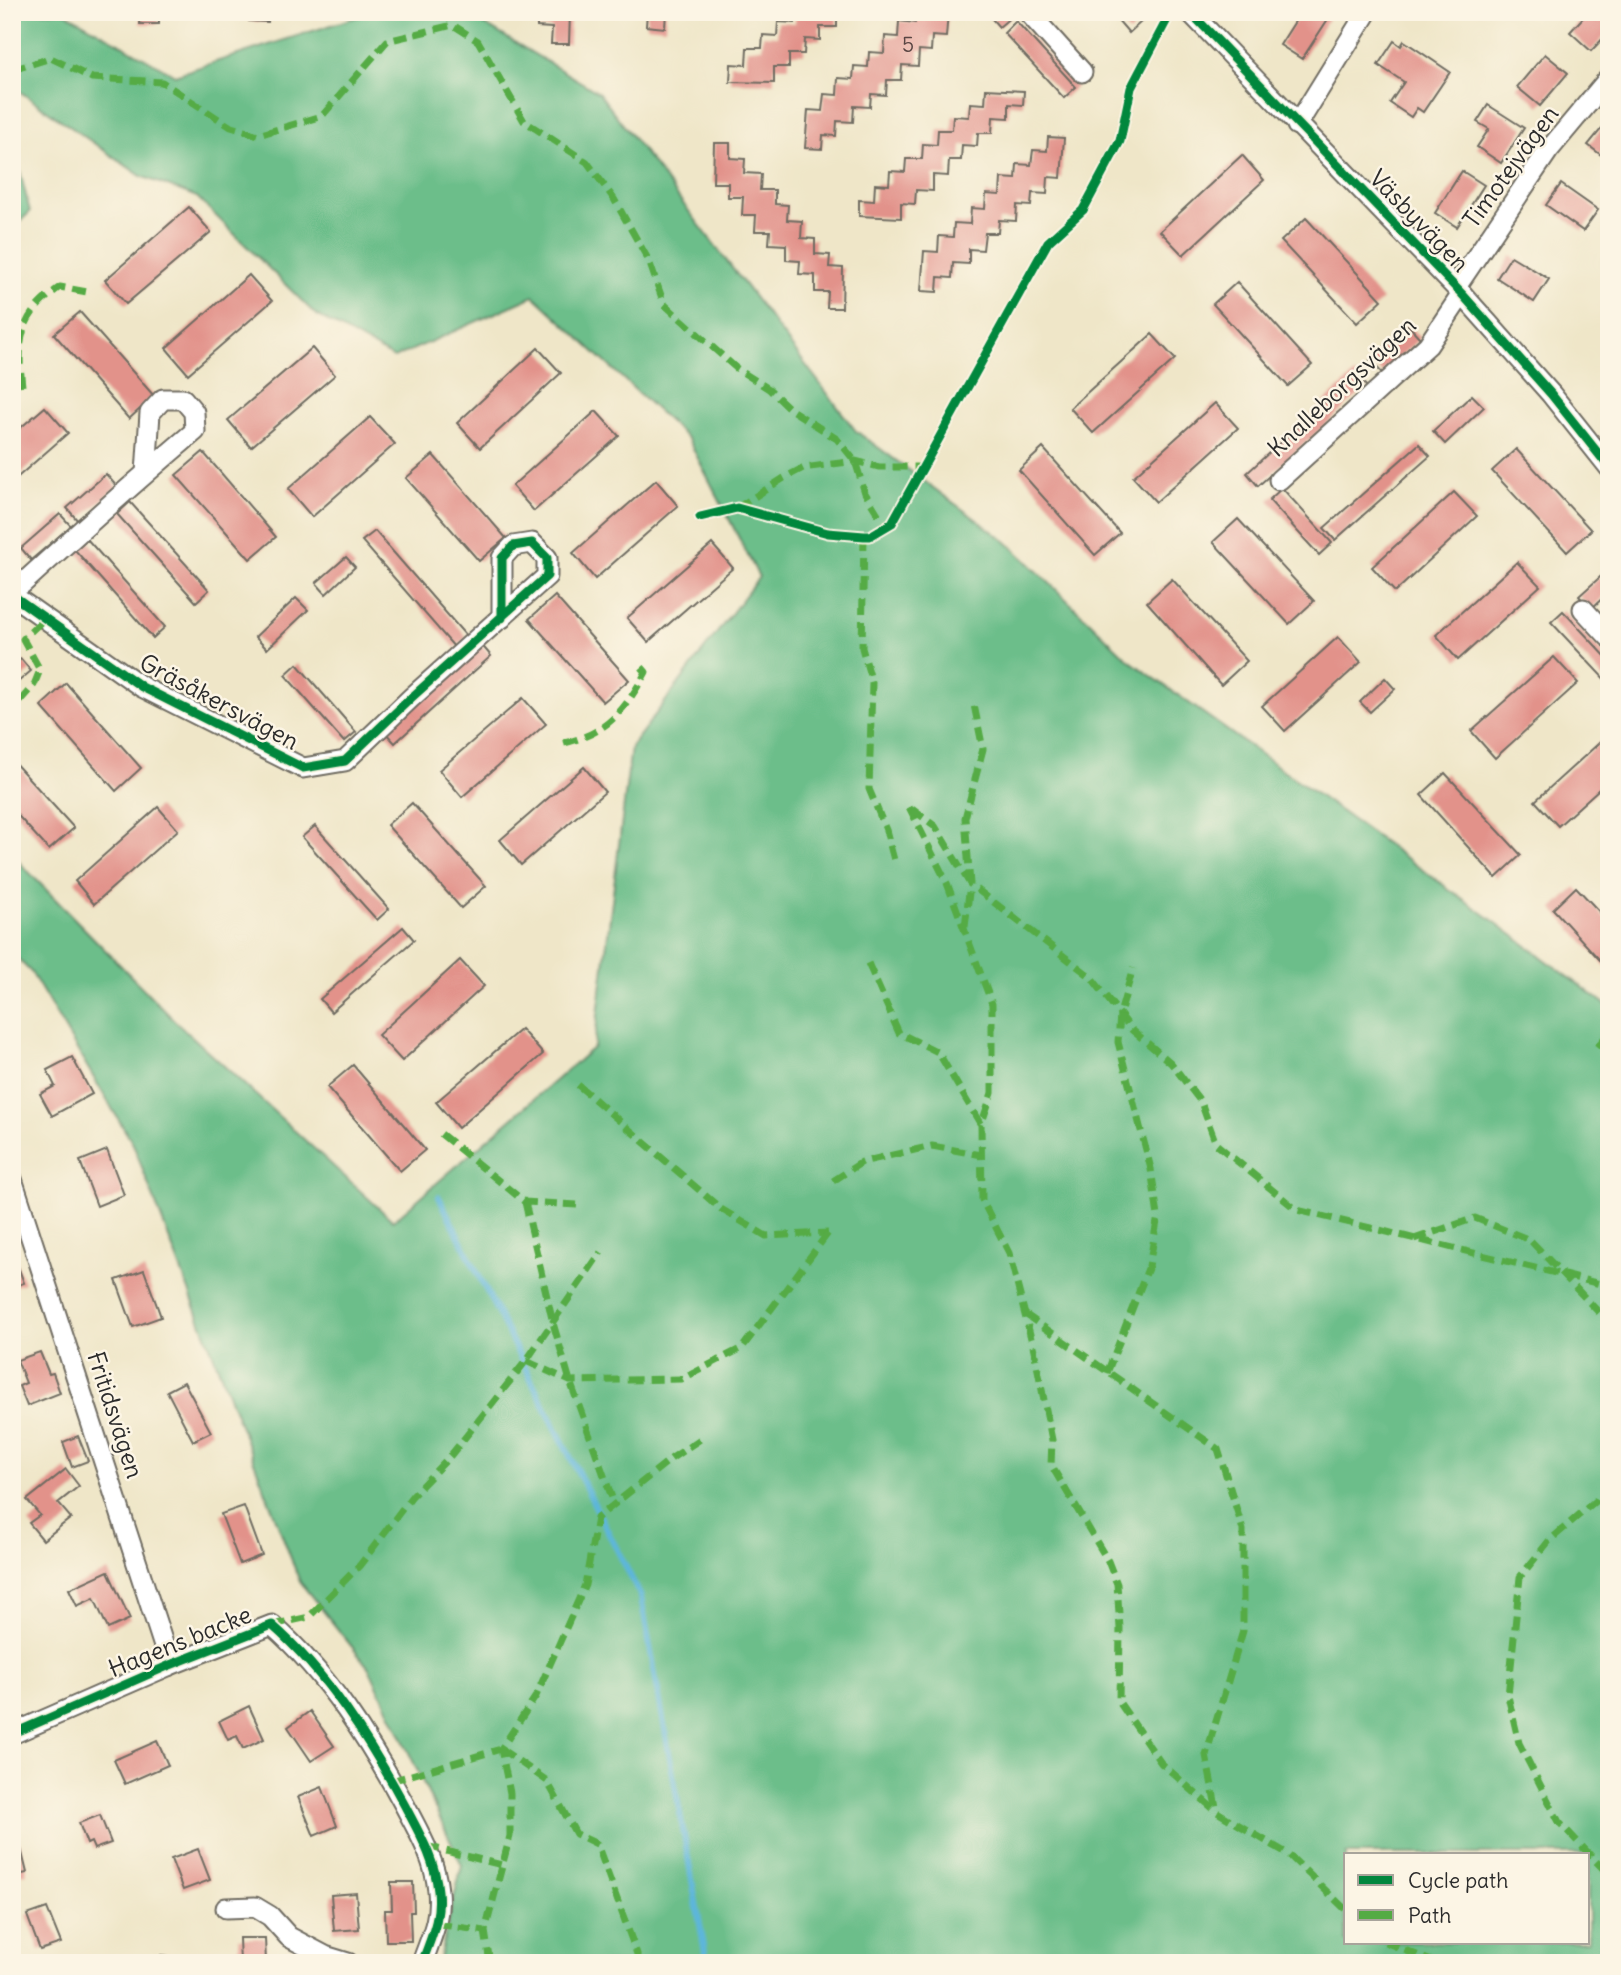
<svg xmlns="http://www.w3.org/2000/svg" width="1621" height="1975" viewBox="0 0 1621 1975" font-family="Delius,sans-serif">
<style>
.forest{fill:#6cbe8a;stroke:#4c745a;stroke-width:2;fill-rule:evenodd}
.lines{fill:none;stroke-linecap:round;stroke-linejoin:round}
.stream{stroke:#5db6da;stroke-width:6}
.building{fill:#e2928a}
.minor-casing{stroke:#706c62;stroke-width:23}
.minor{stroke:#fff;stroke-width:19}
.quiet{stroke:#54ab44;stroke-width:7;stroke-dasharray:14 7;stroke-linecap:butt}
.cycleway-casing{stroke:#fcf5e5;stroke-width:13}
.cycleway{stroke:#00873e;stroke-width:9}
.labels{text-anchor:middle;stroke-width:5;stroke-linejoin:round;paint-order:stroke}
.number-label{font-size:21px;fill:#594543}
.street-label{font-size:24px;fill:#2b2b2b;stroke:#fcf5e5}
</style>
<rect width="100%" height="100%" fill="#fcf5e5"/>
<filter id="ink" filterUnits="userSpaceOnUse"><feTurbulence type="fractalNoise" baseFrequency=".0143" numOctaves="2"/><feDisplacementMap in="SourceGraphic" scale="14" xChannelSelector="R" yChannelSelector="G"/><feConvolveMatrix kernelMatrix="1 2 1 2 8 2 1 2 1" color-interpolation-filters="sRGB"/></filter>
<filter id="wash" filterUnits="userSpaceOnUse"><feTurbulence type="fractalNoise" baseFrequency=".00686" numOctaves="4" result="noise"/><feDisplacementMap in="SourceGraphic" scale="28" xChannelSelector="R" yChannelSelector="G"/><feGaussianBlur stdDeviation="1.57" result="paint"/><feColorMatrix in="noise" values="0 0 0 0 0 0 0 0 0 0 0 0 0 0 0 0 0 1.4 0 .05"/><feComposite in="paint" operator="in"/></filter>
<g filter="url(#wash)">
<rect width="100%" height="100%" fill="#efe6c8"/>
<g class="forest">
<path d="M12 12H64L175 75 372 12H464L599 93 856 431 1007 542 1129 660 1491 919 1609 1007V1963H438L462 1865 369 1668 300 1582 133 1144 31 972 12 953V855L174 1020 393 1221 594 1047 631 747 759 577 688 439 534 296 394 358 315 314 197 197 141 176 12 86ZM1346 1854H1588V1942H1346Z"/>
<path d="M12 139 30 212 12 229Z"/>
</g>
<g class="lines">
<path class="stream" d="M439 1197 641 1597 707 1963"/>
</g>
<g id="blocks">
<g class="building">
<path d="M141 12H159V24H140Z"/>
<path d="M250 12H269L268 22 249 21Z"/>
<path d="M537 12H570L569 44H551L552 28 537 27Z"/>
<path d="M647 12H666L665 28 646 26Z"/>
<path d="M795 12H837V27H820V40L805 39 804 54H789V67H774V83L730 82 731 64 746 65 747 48H762L763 35 777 36 778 22 795 23Z"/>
<path d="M916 12H948L946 37 932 36 931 51 919 50 918 66 902 65 901 80H887L886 95 871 94 870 107 854 106 853 122 837 121 836 136 823 135 822 149 805 148 808 110 822 111 824 94 837 95 838 78 853 79 854 66 868 67 869 52 884 53 885 36 898 37 899 21 915 23Z"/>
<path d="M986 12H1008L1012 16 999 27Z"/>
<path d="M1111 12H1133L1141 22 1129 33Z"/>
<path d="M1301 12H1317L1328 19 1302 59 1280 45Z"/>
<path d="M1588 12H1609V32L1591 51 1570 32Z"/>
<path d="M1016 21 1076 87 1064 98 1004 33Z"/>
<path d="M1394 41 1401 46 1404 41 1450 72 1423 112 1417 108 1411 117 1390 103 1404 82 1378 65Z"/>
<path d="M1545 54 1568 73 1540 106 1517 87Z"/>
<path d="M986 89 1024 91 1023 105 1009 104V118L993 117 992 133H978L977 146 962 145 961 160H949L948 176 933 175V191L916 190 915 204 901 203V218L859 216V200L874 201 875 184 889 185 890 171 905 172 906 159H922L923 144 937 145 938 130H952L953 116 969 117 970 103 985 104Z"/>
<path d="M1488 105 1524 128 1501 163 1477 147 1489 129 1477 122Z"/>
<path d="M1606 123 1609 125V161L1588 145Z"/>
<path d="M1048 137 1064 138 1061 178 1048 177 1047 194 1032 193 1031 206 1017 205 1016 221 999 220 998 233H985L983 250 969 249V264L953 263 952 278 938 277 937 292 921 291 924 251 938 252 939 236 953 237 954 223 970 224 971 208 985 209 986 194 1000 195 1001 178 1016 179 1017 164 1031 165 1033 150 1047 151Z"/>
<path d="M714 143H730V158L745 159 744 173 761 174 760 190H775V204L788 205 787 220 802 221 801 238 815 239V254L830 255 829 267 843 268 842 308H827L828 292H815V275L799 274 800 261 786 260V245L769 244 770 231H755L756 215H742L743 197H728V183H713Z"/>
<path d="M1242 155 1264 180 1183 255 1160 231Z"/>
<path d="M1462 171 1484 185 1457 227 1435 213Z"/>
<path d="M1561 184 1598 210 1583 231 1546 205Z"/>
<path d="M189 207 211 232 126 304 105 280Z"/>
<path d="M1306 218 1382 300 1357 323 1281 241Z"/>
<path d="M1511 256 1549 279 1534 302 1497 278Z"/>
<path d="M249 275 272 301 188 374 166 348Z"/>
<path d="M1237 282 1312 365 1288 386 1213 304Z"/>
<path d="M80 312 154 396 129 419 54 334Z"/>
<path d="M1408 325 1420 338 1382 373 1370 360Z"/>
<path d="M1152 334 1175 359 1093 433 1070 408Z"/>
<path d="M312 348 335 375 251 447 228 420Z"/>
<path d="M538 348 561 373 480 448 457 423Z"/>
<path d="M1355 374 1367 387 1258 486 1247 473Z"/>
<path d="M1472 395 1484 407 1445 444 1433 431Z"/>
<path d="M1215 403 1238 428 1156 502 1133 477Z"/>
<path d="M45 407 68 433 12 482V435Z"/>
<path d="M596 411 619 436 534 511 512 486Z"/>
<path d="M370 417 395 444 312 517 288 489Z"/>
<path d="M1419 444 1430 456 1335 540 1324 528Z"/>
<path d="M1043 448 1120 533 1095 555 1019 470Z"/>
<path d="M1516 449 1591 530 1567 552 1492 471Z"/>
<path d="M203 452 276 537 250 559 176 475Z"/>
<path d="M433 455 506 538 479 561 406 478Z"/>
<path d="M106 474 117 487 78 521 67 508Z"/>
<path d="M656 480 678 506 595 579 573 553Z"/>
<path d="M1282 488 1332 543 1319 555 1269 500Z"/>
<path d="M1454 492 1477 516 1395 592 1372 567Z"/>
<path d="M130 502 209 590 196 602 117 514Z"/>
<path d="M60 514 71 526 31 560 21 548Z"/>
<path d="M1238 519 1314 601 1289 624 1213 542Z"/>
<path d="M375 531 467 637 455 648 362 541Z"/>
<path d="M87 539 165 627 153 638 75 550Z"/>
<path d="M712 544 733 568 648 642 627 618Z"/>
<path d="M346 557 355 567 326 594 316 583Z"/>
<path d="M1517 562 1540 586 1458 660 1436 635Z"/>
<path d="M1609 569V592L1591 609 1579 596Z"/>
<path d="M1172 579 1247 661 1221 685 1147 602Z"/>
<path d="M555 596 629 680 603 702 529 619Z"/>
<path d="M296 598 308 610 267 649 255 637Z"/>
<path d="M1563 611 1609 660V684L1551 622Z"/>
<path d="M1338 637 1361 662 1285 731 1262 706Z"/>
<path d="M480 643 491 656 395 743 384 731Z"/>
<path d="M1554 657 1578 683 1495 758 1471 731Z"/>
<path d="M21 659 31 671 12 687V666Z"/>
<path d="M297 664 356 732 344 742 285 675Z"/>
<path d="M1385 678 1395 689 1370 712 1360 702Z"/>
<path d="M66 683 141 768 116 791 41 706Z"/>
<path d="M523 698 546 724 462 797 439 770Z"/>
<path d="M1609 734V780L1558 826 1535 801Z"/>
<path d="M12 760 74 828 49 850 12 809Z"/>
<path d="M584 767 605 792 521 865 500 840Z"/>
<path d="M1445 773 1521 855 1496 878 1421 795Z"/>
<path d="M412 803 486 886 461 908 387 825Z"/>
<path d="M158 807 178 830 94 904 75 881Z"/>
<path d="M315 826 389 909 377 920 302 837Z"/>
<path d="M1576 887 1609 922V970L1553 909Z"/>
<path d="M403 927 414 940 331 1012 320 999Z"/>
<path d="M460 960 484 986 402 1061 378 1035Z"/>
<path d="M521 1029 543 1054 458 1128 436 1102Z"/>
<path d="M72 1057 92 1094 52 1116 40 1094 55 1086 47 1070Z"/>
<path d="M353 1065 425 1150 400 1171 327 1087Z"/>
<path d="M107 1150 124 1195 97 1206 80 1161Z"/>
<path d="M12 1250 24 1283 12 1287Z"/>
<path d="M144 1270 161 1317 133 1327 116 1280Z"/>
<path d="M40 1352 49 1374 53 1373 60 1393 27 1406 19 1386 26 1383 17 1360Z"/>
<path d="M184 1382 211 1432 193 1441 167 1391Z"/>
<path d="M78 1436 88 1461 72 1467 63 1442Z"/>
<path d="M66 1469 79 1486 58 1503 71 1518 43 1540 29 1523 40 1515 27 1500Z"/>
<path d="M244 1506 262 1555 240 1564 221 1514Z"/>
<path d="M108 1571 130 1619 108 1629 94 1598 77 1606 69 1589Z"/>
<path d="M249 1706 264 1739 243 1749 237 1736 228 1740 219 1721Z"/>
<path d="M310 1711 334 1746 311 1761 288 1727Z"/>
<path d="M157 1741 168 1765 125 1784 114 1760Z"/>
<path d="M322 1787 337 1826 314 1836 298 1797Z"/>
<path d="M12 1812 27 1873 12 1876Z"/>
<path d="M100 1815 111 1843 94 1849 91 1842 87 1844 79 1823Z"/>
<path d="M198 1849 210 1880 183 1890 171 1859Z"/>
<path d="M391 1882H413L414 1912H410L411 1941H386L385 1910H392Z"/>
<path d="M356 1893 359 1929 334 1931 331 1895Z"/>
<path d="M47 1908 61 1943 40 1950 27 1915Z"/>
<path d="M239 1938H265L266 1963H240Z"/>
<path d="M161 1955 187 1958 186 1963H160Z"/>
</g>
</g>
</g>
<g filter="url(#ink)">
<use href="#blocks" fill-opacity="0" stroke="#706c62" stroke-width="2"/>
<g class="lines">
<defs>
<g id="minor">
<path d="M1028 12 1082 72"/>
<path d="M1190 12 1462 294 1551 394 1609 467"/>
<path d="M1297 125 1367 12"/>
<path d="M1456 287 1548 151 1609 78"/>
<path d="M1279 480 1428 345 1462 294"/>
<path d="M12 586 22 584C79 532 136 481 195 431L194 412 183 399H163L150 413 146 473"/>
<path d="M12 595 142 687 303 768 345 761 411 698 547 576V558L532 543 513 546 502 558V618"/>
<path d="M1583 609 1609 637"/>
<path d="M12 1179 170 1665"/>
<path d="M12 1734 170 1665 272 1625C328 1674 370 1741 405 1806 419 1833 435 1859 438 1891 441 1919 431 1937 422 1963"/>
<path d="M226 1908 255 1907 270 1916 289 1937 325 1956 348 1963"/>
</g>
</defs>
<use href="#minor" class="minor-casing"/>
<use href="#minor" class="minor"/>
<g class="quiet">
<path d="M12 70 51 58 92 78 162 82 231 127 258 135 322 116 387 41 453 25 478 41 524 121 587 162 614 199 649 261 664 304 736 368 769 389 790 409 837 439 855 461 865 493 886 527"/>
<path d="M22 386C17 339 19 316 60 287L87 292"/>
<path d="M737 508 784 478 803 468 855 461 879 467H923"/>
<path d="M864 536 862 648 872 683 869 789 886 830 894 860"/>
<path d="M18 722V703L34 685 40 670 23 639 45 618"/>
<path d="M564 743C608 733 625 710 646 672L639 664"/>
<path d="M909 807 947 883 992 1004V1093L981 1125 982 1200 1009 1253 1034 1350 1052 1440 1051 1465 1108 1561 1117 1584 1120 1628 1119 1702 1161 1763 1217 1812 1288 1854 1346 1910"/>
<path d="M912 809 935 826 970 884 1091 977 1132 1030 1171 1063 1201 1102 1216 1144 1297 1210 1609 1286"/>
<path d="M965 927 970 884 965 818 983 749 973 700"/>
<path d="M868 963 899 1033 938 1052 981 1125"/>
<path d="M1597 1047 1609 1033"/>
<path d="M578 1085 721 1209 766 1236 828 1233"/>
<path d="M441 1134 525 1202 577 1205"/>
<path d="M833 1181 862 1162 932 1146 981 1155"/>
<path d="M525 1202 553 1323 570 1381 615 1506"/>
<path d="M1414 1239 1475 1218 1530 1240 1609 1323"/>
<path d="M1025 1314 1218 1449 1243 1530V1631L1206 1755 1217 1812"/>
<path d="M526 1361 570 1381 682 1379 742 1348 828 1233"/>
<path d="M1107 1373 1149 1266 1158 1216 1151 1169 1118 1042 1120 1014 1133 968"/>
<path d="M1609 1483 1601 1496 1549 1541 1520 1577 1508 1696 1519 1743 1559 1822 1609 1875"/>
<path d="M272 1625 309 1617 360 1565 412 1496 451 1455 526 1361 601 1252"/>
<path d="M501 1749 547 1781 576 1834 597 1844 637 1954 638 1963"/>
<path d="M391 1781 501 1749 536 1696 585 1585 597 1518 672 1458 705 1436"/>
<path d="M426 1846 502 1865"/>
<path d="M437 1924 485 1931"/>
<path d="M1385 1942 1436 1963"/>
<path d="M490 1963 485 1931 510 1836V1793L501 1749"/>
</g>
<defs>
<g id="cycleway">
<path d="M1190 12 1462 294 1551 394 1609 467"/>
<path d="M700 517 737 508 828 533 864 536H870L892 523 1048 242 1083 210 1120 141 1131 88 1171 12"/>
<path d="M12 595 142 687 303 768 345 761 411 698 547 576V558L532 543 513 546 502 558V618"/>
<path d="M12 1734 170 1665 272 1625C328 1674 370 1741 405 1806 419 1833 435 1859 438 1891 441 1919 431 1937 422 1963"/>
</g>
</defs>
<use href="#cycleway" class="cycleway-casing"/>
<use href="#cycleway" class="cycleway"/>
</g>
</g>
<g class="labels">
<g class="number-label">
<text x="908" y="52">5</text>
</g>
<g class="street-label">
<text transform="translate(1511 167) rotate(-54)" y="8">Timotejvägen</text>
<text transform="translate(1419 221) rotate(46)" y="8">Väsbyvägen</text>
<text transform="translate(1342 387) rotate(-43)" y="8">Knalleborgsvägen</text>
<text transform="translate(219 702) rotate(28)" y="8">Gräsåkersvägen</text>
<text transform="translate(115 1415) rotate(72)" y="8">Fritidsvägen</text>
<text transform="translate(180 1642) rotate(-22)" y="8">Hagens backe</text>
</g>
</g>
<rect width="1621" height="1975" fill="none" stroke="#fcf5e5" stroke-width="42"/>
<rect x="1344" y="1853" width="245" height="91" fill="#fcf5e5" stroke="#a8a49b" stroke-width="2"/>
<rect x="1358" y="1875" width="35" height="10" fill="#00873e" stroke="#a8a49b" stroke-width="2"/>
<text x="1408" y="1888" font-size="21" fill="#2b2b2b">Cycle path</text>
<rect x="1358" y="1910" width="35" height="10" fill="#54ab44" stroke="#a8a49b" stroke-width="2"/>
<text x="1408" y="1923" font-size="21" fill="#2b2b2b">Path</text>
</svg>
